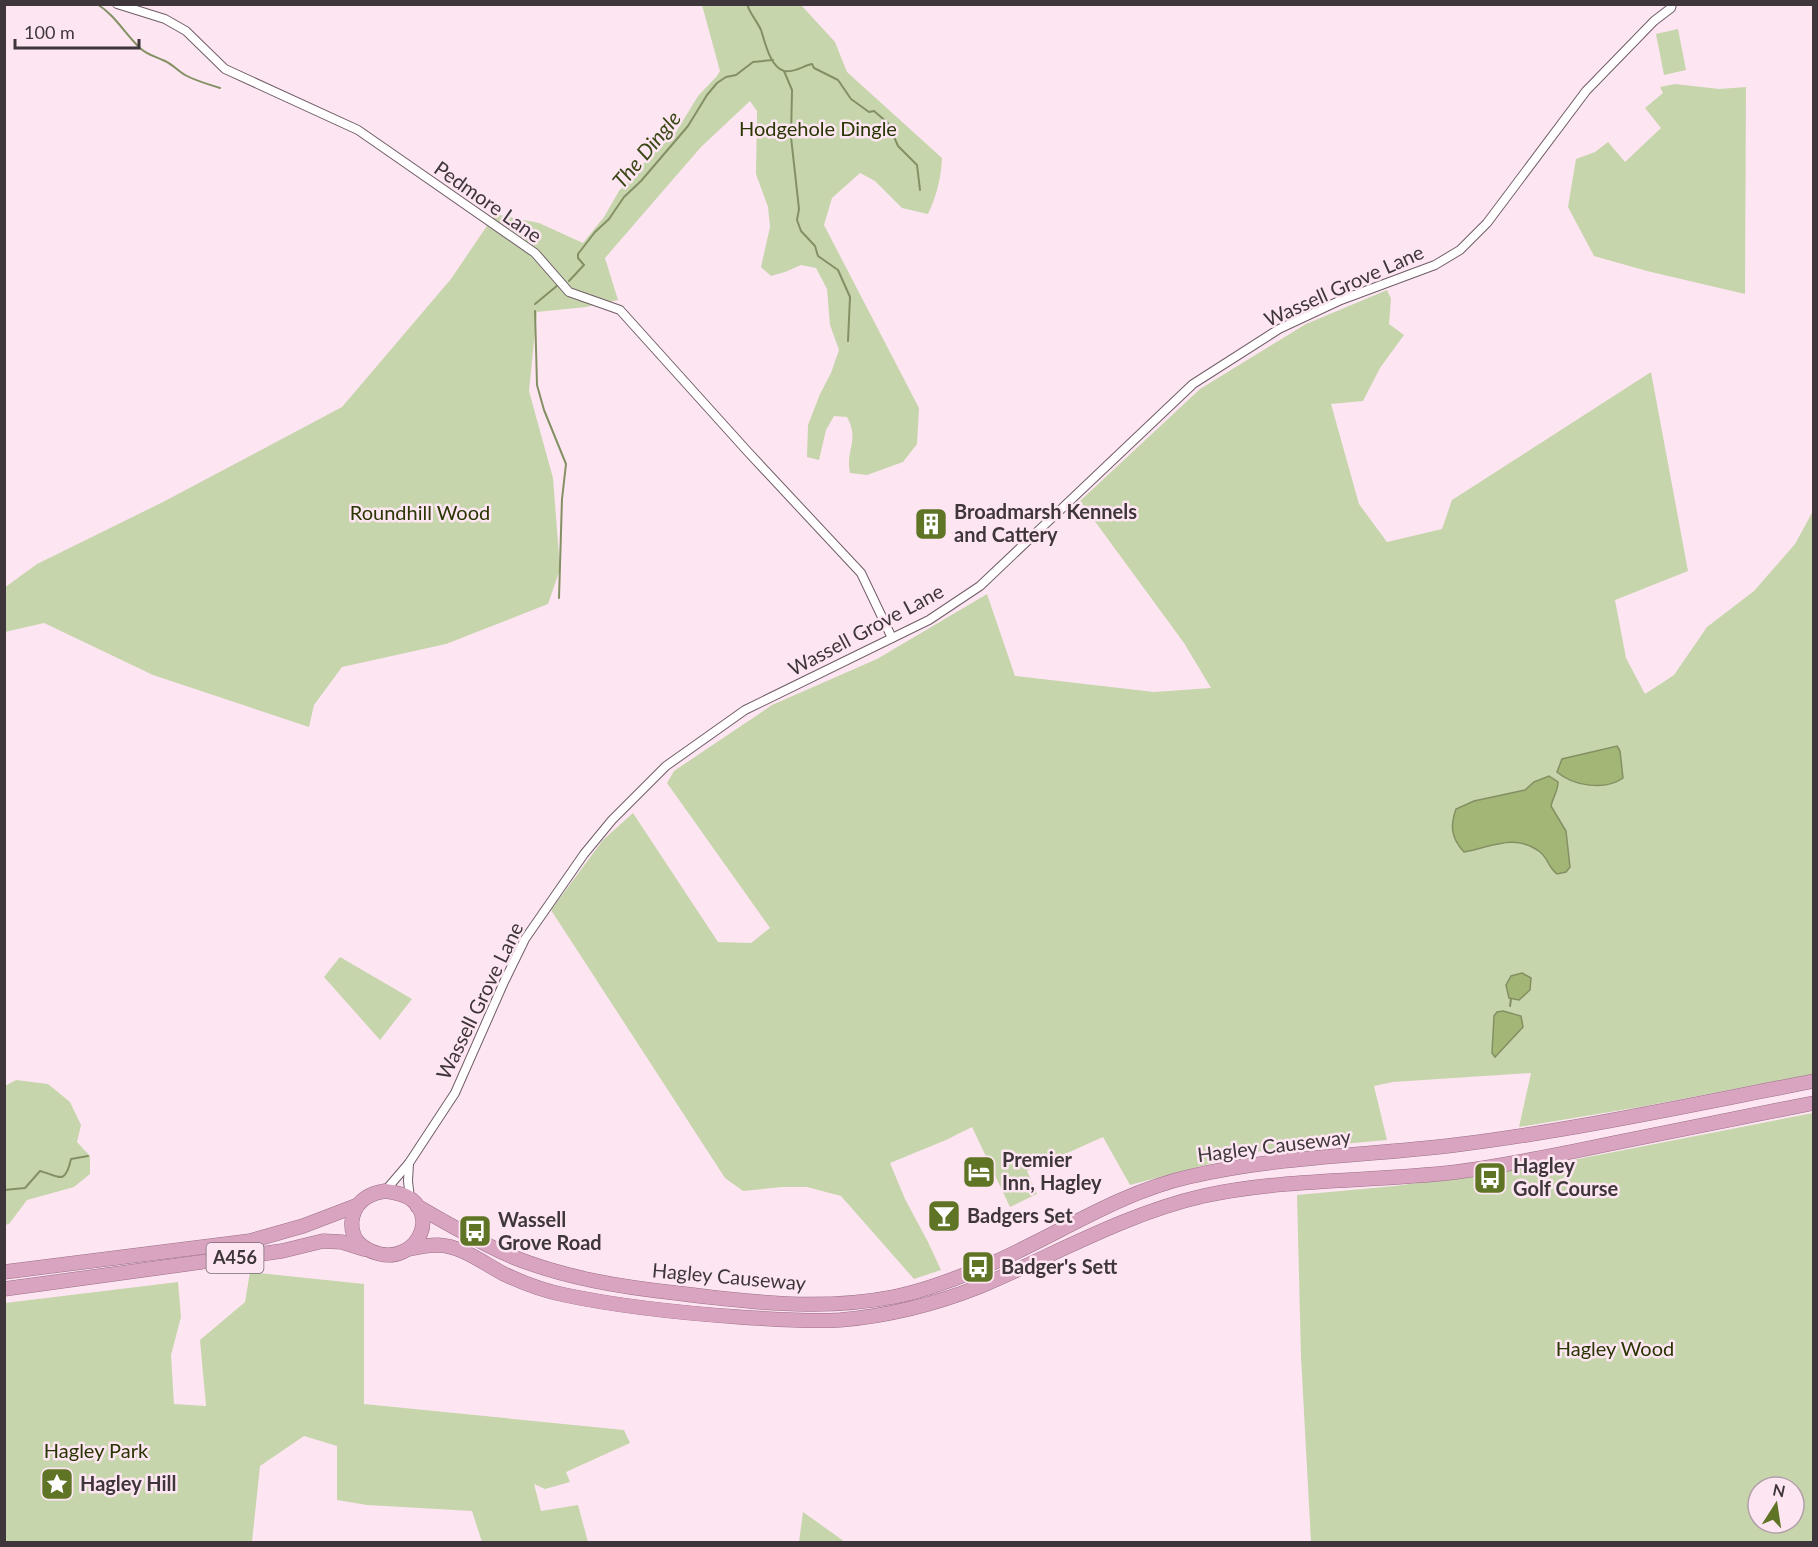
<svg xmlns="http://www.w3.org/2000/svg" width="1818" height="1547" viewBox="0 0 1818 1547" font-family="Lato,sans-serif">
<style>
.green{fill:#c7d5ac;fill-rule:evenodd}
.water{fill:#a2b775;stroke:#849064;stroke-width:1.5}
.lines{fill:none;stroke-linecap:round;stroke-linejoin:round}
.stream{stroke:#849064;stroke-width:2}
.minor-casing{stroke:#705d67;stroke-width:10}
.trunk-casing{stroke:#9c6f87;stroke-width:15}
.minor{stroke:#fff;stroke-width:8}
.trunk{stroke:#d8a4c0;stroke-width:14}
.labels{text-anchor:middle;stroke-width:5;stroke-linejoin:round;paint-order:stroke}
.shield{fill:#fde6f2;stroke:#786b72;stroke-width:1.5}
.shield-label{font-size:18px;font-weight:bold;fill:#3f363b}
.park-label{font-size:20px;fill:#293502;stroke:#fde6f2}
.street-label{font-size:20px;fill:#3f363b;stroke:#fde6f2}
.poi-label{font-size:20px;font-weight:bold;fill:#3f363b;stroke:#fde6f2;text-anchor:start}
.water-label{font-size:21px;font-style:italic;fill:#394616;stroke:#fde6f2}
</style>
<rect width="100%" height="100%" fill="#fde6f2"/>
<g class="green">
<path d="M702 5H801L835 42 847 72 942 158C941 178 937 195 928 214L902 208 875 181 860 173 832 198 824 225 919 408 917 444 903 462 867 475 850 473C845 450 860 441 847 417L834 416 826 430 819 460 807 457 808 425 820 394 831 373 839 350 830 325 827 289 816 268 801 265 785 272 771 276 761 267 770 227 768 207 756 174 757 111 750 101 701 147 605 258 618 300 586 307 537 312 529 391 553 478 560 569 548 604 446 644 342 667 314 705 309 727 153 675 44 623 5 632 4 588 37 564 163 502 342 407 451 279 495 214 539 223 583 243 604 217 619 191 635 172 676 132 698 96 717 76 720 71Z"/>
<path d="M1678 29 1686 70 1664 75 1656 34Z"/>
<path d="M1675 84 1719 89 1746 87 1745 294 1647 271 1594 256 1568 207 1576 159 1595 152 1608 142 1625 162 1661 128 1645 108 1663 93 1660 87Z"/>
<path d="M1387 290 1391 299 1389 324 1404 335 1380 368 1363 401 1331 404 1359 504 1387 542 1442 529 1452 500 1651 372 1688 571 1615 600 1626 658 1645 694 1674 675 1707 627 1754 591 1795 544 1813 511V1074L1640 1107 1519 1127 1531 1073 1393 1082 1374 1086 1387 1140 1254 1152 1130 1185 1103 1137 1027 1171 1037 1194 1010 1207 972 1127 946 1140 890 1163 905 1199 928 1242 941 1270 914 1279 841 1196 807 1187H783L743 1191 725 1178 551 910 603 840 633 813 718 942 751 943 770 928 667 783 674 771 772 705 877 659 987 594 1015 676 1154 692 1211 688 1184 643 1080 501 1200 389 1306 324Z"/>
<path d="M340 957 412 999 380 1040 324 977Z"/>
<path d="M16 1080 48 1084 70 1102 81 1125 77 1142 90 1156V1174L74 1187 27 1200 9 1224 5 1225V1086Z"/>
<path d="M1813 1113V1542H1311L1301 1357 1297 1195 1395 1186 1537 1167ZM1758 1487H1794V1523H1758Z"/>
<path d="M250 1272 364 1284V1404L624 1430 630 1443 566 1472 570 1482 545 1489 534 1484 541 1511 578 1505 588 1542H482L472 1511 367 1505 337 1500V1446L304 1436 260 1466 252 1542H5V1303L178 1282 181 1317 171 1355 174 1404 206 1406 200 1340 245 1302Z"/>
<path d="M803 1512 845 1542H799Z"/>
</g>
<g class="water">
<path d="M1617 746 1620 751 1623 778C1605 791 1573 786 1557 772L1562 759Z"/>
<path d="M1549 776 1558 782C1558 791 1553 797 1551 806L1566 831 1570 867 1566 872 1557 874C1548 867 1548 858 1540 852 1516 833 1491 847 1464 852 1451 838 1450 826 1456 809L1474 801 1525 790 1534 782Z"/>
<path d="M1522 973 1531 978 1530 990 1519 1000 1509 998 1506 985 1511 976Z"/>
<path d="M1503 1011 1521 1016 1523 1027 1495 1057 1492 1053 1494 1016 1497 1012Z"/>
</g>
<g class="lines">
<g class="stream">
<path d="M97 4C115 15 125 34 140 48 147 55 157 57 165 61 172 64 178 71 185 75 196 81 208 84 220 88"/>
<path d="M747 4C750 14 757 21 761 30 765 42 770 67 784 71 795 73 802 66 812 64L814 68 838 80 851 99 869 112 874 111 888 123 898 146 917 165 920 190"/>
<path d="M784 71 792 90 791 137 799 209 797 220 801 231 815 246 818 256 838 270 850 297 848 341"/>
<path d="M569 281 584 265 578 258V254L595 232 609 219 624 197 641 181 688 126 707 95 717 83 726 77 736 75 753 62 773 60"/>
<path d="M535 304 558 285"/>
<path d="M535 311 537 385 544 410 566 464 562 499 559 598"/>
<path d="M1510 1006 1511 999"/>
<path d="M4 1190 25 1188 40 1171C59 1176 65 1186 71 1159L88 1156"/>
</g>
<defs>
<g id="minor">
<path d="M117 4 165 19 186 31 225 69 358 130 535 253 569 292 620 310 748 452 861 573 892 638"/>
<path d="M409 1163 408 1181 410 1199"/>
<path d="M385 1191 409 1163 455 1093 504 982 525 939 584 854 612 820 666 766 745 710 929 620 980 586 1193 384 1279 329 1341 300 1435 265 1460 250 1487 223 1586 91 1654 21 1671 8 1672 4"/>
</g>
<g id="trunk">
<path d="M385 1191C393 1192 404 1194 411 1199 439 1221 413 1262 380 1254 371 1252 364 1249 357 1241 347 1226 352 1206 367 1197 372 1194 379 1192 385 1191Z"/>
<path d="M417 1206C448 1224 480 1243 513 1257 565 1278 621 1287 676 1293 748 1302 821 1311 893 1297 919 1292 944 1283 969 1273 1043 1245 1110 1195 1188 1177 1276 1156 1367 1156 1455 1145 1576 1130 1695 1104 1814 1081"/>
<path d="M409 1249C418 1247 428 1245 438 1245 462 1246 483 1263 504 1274 523 1283 544 1291 565 1295 622 1307 681 1313 739 1317 772 1319 807 1322 840 1320 888 1316 936 1304 981 1286 1054 1255 1125 1214 1203 1196 1286 1178 1372 1182 1456 1172 1509 1165 1562 1154 1614 1143 1680 1130 1747 1116 1814 1103"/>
<path d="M4 1272 250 1241 303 1226 358 1205"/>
<path d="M4 1289 282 1251 323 1241 342 1242 364 1249"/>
</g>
</defs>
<use href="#minor" class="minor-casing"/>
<use href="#trunk" class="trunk-casing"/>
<use href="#minor" class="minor"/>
<use href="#trunk" class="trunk"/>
</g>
<defs>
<symbol id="building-square" viewBox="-11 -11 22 22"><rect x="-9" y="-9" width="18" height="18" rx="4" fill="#5f7424" stroke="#fde6f2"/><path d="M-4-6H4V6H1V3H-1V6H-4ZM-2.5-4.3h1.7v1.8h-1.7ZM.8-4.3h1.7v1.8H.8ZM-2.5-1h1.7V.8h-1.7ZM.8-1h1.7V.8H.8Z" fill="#fff"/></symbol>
<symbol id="hotel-square" viewBox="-11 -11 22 22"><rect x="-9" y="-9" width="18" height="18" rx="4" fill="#5f7424" stroke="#fde6f2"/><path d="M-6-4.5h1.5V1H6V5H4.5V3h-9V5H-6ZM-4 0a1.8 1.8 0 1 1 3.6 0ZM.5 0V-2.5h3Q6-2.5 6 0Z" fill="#fff"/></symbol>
<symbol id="bus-square" viewBox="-11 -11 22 22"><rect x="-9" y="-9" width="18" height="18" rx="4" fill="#5f7424" stroke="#fde6f2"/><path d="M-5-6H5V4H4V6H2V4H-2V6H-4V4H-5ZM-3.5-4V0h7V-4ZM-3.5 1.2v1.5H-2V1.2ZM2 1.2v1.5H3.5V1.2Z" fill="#fff"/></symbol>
<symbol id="bar-square" viewBox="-11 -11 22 22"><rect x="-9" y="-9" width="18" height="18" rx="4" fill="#5f7424" stroke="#fde6f2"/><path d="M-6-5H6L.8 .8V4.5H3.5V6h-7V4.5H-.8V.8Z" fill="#fff"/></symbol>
<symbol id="sight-square" viewBox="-11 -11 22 22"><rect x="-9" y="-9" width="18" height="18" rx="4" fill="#5f7424" stroke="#fde6f2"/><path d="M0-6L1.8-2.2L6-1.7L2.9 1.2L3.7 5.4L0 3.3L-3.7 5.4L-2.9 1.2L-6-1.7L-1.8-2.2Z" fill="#fff"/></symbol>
</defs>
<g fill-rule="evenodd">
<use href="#building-square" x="912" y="505" width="38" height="38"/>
<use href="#hotel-square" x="960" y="1153" width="38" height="38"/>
<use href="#bus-square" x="1471" y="1159" width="38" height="38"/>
<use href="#bar-square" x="925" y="1197" width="38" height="38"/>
<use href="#bus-square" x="456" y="1212" width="38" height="38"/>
<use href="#bus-square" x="959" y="1248" width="38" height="38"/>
<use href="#sight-square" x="38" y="1465" width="38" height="38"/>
</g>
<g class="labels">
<rect class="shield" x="206.5" y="1243" width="57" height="30" rx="4.5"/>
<g class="shield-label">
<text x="235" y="1264">A456</text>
</g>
<g class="park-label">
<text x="818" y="136">Hodgehole Dingle</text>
<text x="420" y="520">Roundhill Wood</text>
<text x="1615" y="1356">Hagley Wood</text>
<text x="96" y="1458">Hagley Park</text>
</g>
<g class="street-label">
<text transform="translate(488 202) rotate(35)" y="7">Pedmore Lane</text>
<text transform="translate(1344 286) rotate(-24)" y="7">Wassell Grove Lane</text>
<text transform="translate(866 630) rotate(-28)" y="7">Wassell Grove Lane</text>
<text transform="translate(480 1001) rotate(-64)" y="7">Wassell Grove Lane</text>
<text transform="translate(1274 1146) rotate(-7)" y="7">Hagley Causeway</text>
<text transform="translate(729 1277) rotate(5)" y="7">Hagley Causeway</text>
</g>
<g class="poi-label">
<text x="954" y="519">Broadmarsh Kennels<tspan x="954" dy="23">and Cattery</tspan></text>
<text x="1002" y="1167">Premier<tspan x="1002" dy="23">Inn, Hagley</tspan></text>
<text x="1513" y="1173">Hagley<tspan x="1513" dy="23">Golf Course</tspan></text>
<text x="967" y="1223">Badgers Set</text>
<text x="498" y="1227">Wassell<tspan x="498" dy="23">Grove Road</tspan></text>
<text x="1001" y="1274">Badger's Sett</text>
<text x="80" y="1491">Hagley Hill</text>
</g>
<g class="water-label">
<text transform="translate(647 150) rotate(-50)" y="7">The Dingle</text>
</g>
</g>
<rect width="1818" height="1547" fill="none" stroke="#3f363b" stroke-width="12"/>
<g transform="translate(1776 1505) rotate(12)"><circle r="28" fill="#fde6f2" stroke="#b1a0a9" stroke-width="1.5"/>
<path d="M0-4.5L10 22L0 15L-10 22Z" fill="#5f7424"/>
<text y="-9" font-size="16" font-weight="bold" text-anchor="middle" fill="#3f363b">N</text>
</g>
<path d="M15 39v9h124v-9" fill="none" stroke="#3f363b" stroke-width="3"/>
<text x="24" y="39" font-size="18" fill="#3f363b" stroke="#fde6f2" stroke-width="4.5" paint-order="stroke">100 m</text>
</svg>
